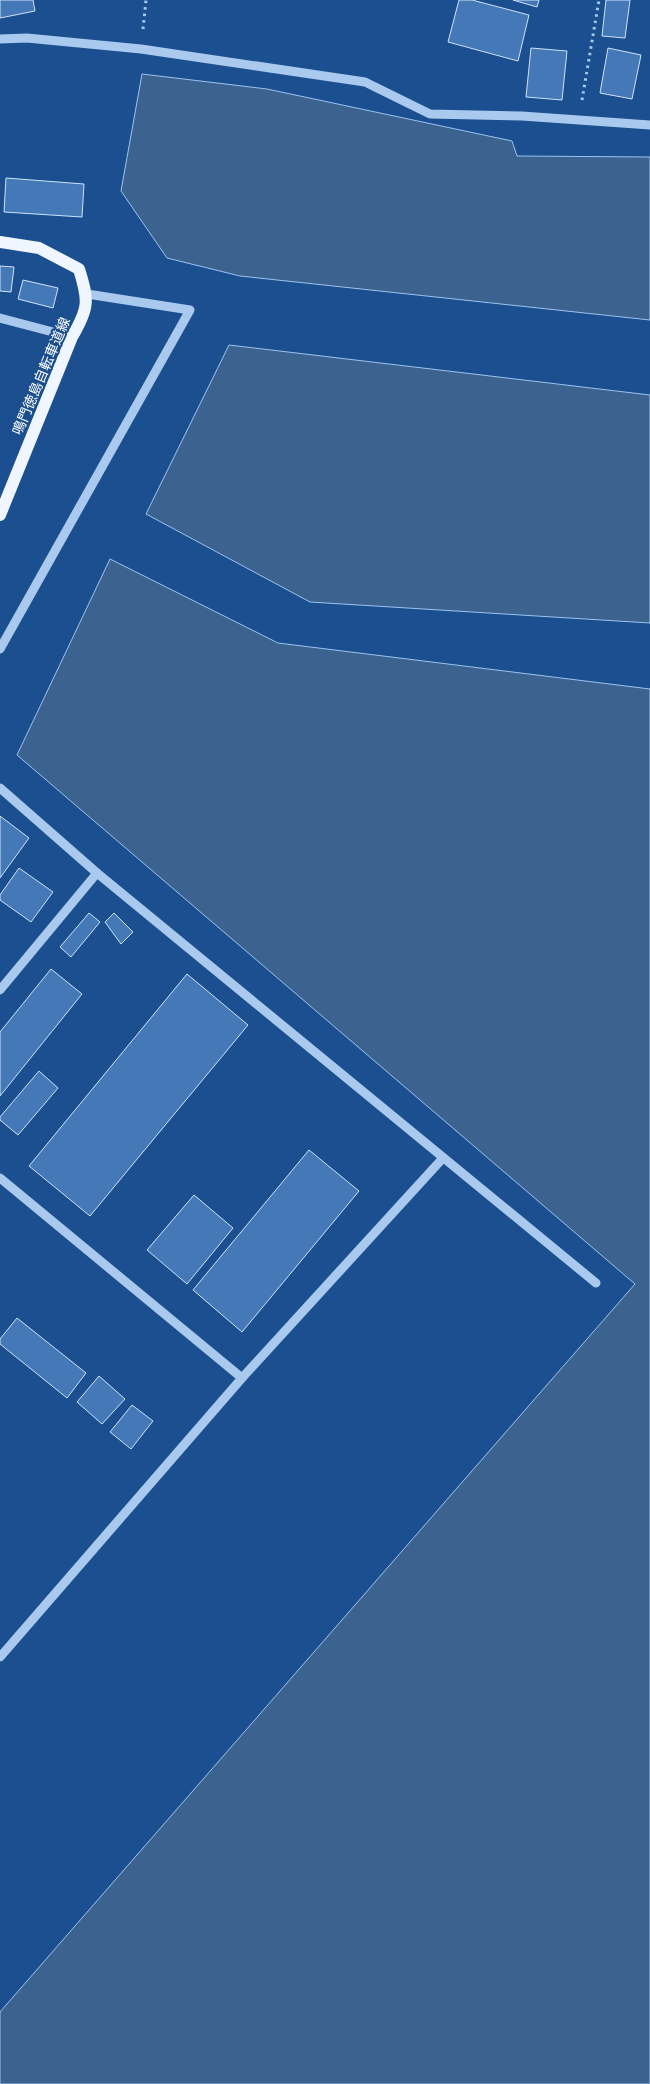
<svg xmlns="http://www.w3.org/2000/svg" width="650" height="2084" viewBox="0 0 650 2084" font-family="'Space Grotesk','Noto Sans JP',sans-serif">
<style>
.water{fill:#3c6290;stroke:#9cc4f0}
.building{fill:#4478b7;stroke:#cfe3fa}
.lines{fill:none;stroke-linecap:round;stroke-linejoin:round}
.path{stroke:#a9c9ee;stroke-width:3;stroke-dasharray:2.5 4;stroke-linecap:butt}
.minor{stroke:#a9c9ee;stroke-width:9}
.major{stroke:#f0f6ff;stroke-width:12}
.labels{text-anchor:middle;stroke-width:4;stroke-linejoin:round;paint-order:stroke}
.street-label{font-size:14px;fill:#fff;stroke:#1b4f8f}
</style>
<rect width="100%" height="100%" fill="#1b4f8f"/>
<g class="water">
<path d="M142 74 267 89 512 141 517 156 650 157V320L240 276 167 258 121 191Z"/>
<path d="M229 345 650 395V623L310 602 146 514Z"/>
<path d="M110 559 278 643 650 689V2084H0V2012L635 1284 17 755Z"/>
</g>
<g class="building">
<path d="M0 0H33L35 11 0 18Z"/>
<path d="M459 0H472L529 15 518 61 448 42Z"/>
<path d="M513 0H539L537 7Z"/>
<path d="M606 0H630L625 38 602 36Z"/>
<path d="M531 48 567 51 562 100 526 97Z"/>
<path d="M608 48 641 55 632 99 600 93Z"/>
<path d="M6 178 84 184 82 217 4 212Z"/>
<path d="M0 266 14 267 11 292 0 291Z"/>
<path d="M23 280 58 288 53 308 18 299Z"/>
<path d="M0 816 29 838 0 878Z"/>
<path d="M19 868 53 892 31 922 0 900V895Z"/>
<path d="M89 913 100 922 71 957 60 947Z"/>
<path d="M114 913 133 932 121 944 105 922Z"/>
<path d="M51 969 82 994 0 1096V1032Z"/>
<path d="M187 974 248 1025 90 1216 29 1166Z"/>
<path d="M39 1071 58 1088 18 1135 0 1120V1117Z"/>
<path d="M309 1150 359 1191 242 1332 193 1290Z"/>
<path d="M194 1195 233 1228 187 1284 147 1250Z"/>
<path d="M17 1318 86 1373 67 1398 0 1344V1339Z"/>
<path d="M99 1376 125 1399 102 1424 77 1402Z"/>
<path d="M132 1405 153 1421 131 1449 110 1432Z"/>
</g>
<g class="lines">
<g class="path">
<path d="M143 29 146 0"/>
<path d="M582 100 599 0"/>
</g>
<g class="minor">
<path d="M0 39 27 38 141 49 365 82 430 114 522 116 650 125"/>
<path d="M0 318 72 337"/>
<path d="M0 649 190 310 87 294"/>
<path d="M0 788 97 873 596 1283"/>
<path d="M0 990 97 873"/>
<path d="M0 1178 242 1378 0 1657"/>
<path d="M242 1378 443 1158"/>
</g>
<path class="major" d="M0 242 39 248 79 269C89 301 89 308 72 337L0 515"/>
</g>
<g class="labels">
<g class="street-label">
<text transform="translate(41 376) rotate(-67)" y="5">鳴門徳島自転車道線</text>
</g>
</g>
</svg>
